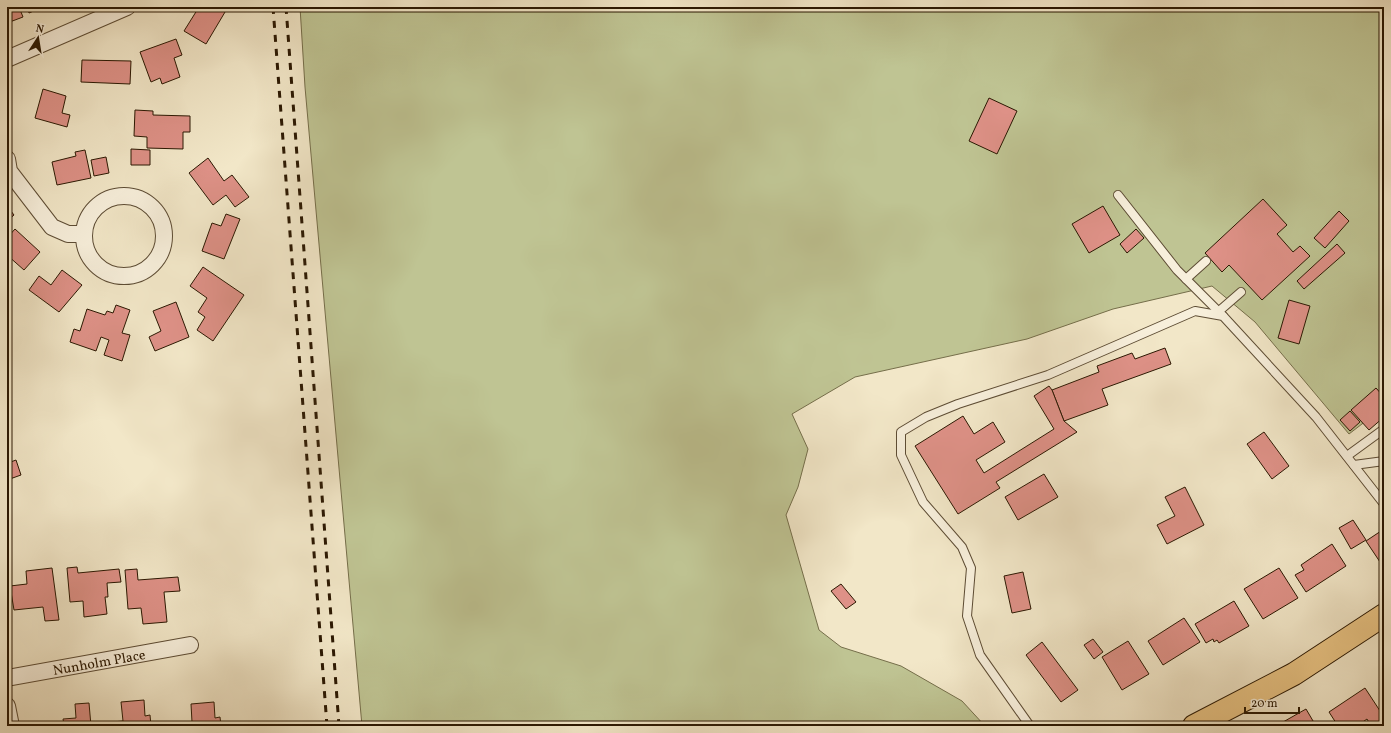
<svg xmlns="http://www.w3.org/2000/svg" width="1391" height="733" viewBox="0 0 1391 733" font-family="Vollkorn,serif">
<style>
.green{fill:#bfc493;stroke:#756e4a}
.building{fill:#de9187;stroke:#2b1802}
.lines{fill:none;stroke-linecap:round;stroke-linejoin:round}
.service-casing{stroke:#5d4c34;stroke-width:10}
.minor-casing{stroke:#5d4c34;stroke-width:18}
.primary-casing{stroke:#2b1802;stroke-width:24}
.service{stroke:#f7efdb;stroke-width:8}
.minor{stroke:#f7efdb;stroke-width:16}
.primary{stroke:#e9c484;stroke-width:22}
.rail{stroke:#2b1802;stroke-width:3;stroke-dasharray:7 7;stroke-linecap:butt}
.labels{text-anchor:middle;stroke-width:3;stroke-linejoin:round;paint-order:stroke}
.street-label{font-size:14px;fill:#2b1802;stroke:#f7efdb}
</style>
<rect width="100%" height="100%" fill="#f2e7c8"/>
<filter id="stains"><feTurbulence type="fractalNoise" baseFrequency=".005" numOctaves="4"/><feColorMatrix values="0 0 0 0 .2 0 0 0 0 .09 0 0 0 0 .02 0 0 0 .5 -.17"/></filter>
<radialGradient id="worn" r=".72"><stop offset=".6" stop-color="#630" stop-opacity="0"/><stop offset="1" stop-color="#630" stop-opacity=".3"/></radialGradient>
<path class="green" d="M300 7H1384V407L1349 434 1255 322 1212 286 1113 309 1027 339 855 377 792 414 808 449 798 487 786 515 819 630 841 647 901 666 962 701 985 726H362L305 87Z"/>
<g class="building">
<path d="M7 7H19L23 17 7 23Z"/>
<path d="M27 7H43L29 13Z"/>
<path d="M199 7H228L206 44 184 31Z"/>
<path d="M176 39 182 55 174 58 180 77 162 84 160 78 151 82 140 52Z"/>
<path d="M82 60 131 61 130 84 81 82Z"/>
<path d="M43 89 66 96 62 113 70 115 67 127 35 118Z"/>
<path d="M989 98 1017 111 997 154 969 141Z"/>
<path d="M135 110 153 111V115L190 116V132H183V149L147 148V137L134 136Z"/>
<path d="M131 149 150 150V165H131Z"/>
<path d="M85 150 91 178 57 185 52 162 76 156 75 152Z"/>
<path d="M106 157 109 173 94 176 91 160Z"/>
<path d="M208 158 224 181 232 175 249 197 235 207 226 195 213 205 189 173Z"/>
<path d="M1263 199 1287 225 1277 234 1293 252 1300 246 1310 256 1262 300 1229 265 1222 272 1205 253Z"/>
<path d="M7 206 14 215 7 221Z"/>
<path d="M1103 206 1120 235 1089 253 1072 224Z"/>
<path d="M1339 211 1349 221 1325 248 1314 238Z"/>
<path d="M226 214 240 219 224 259 202 251 212 223 221 226Z"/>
<path d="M15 229 40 252 24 270 7 255V238Z"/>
<path d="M1136 229 1144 238 1127 253 1120 244Z"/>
<path d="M1337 244 1345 253 1304 289 1297 281Z"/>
<path d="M203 267 244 295 213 341 197 330 205 317 198 312 207 298 190 286Z"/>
<path d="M62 270 82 285 59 312 29 290 39 276 51 285Z"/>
<path d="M1289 300 1310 306 1299 344 1278 338Z"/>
<path d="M176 302 189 337 155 351 149 337 161 331 153 311Z"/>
<path d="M116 305 130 310 122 333 130 335 122 361 104 355 109 340 101 337 96 351 70 342 74 329 80 331 87 309 105 315 107 311 113 313Z"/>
<path d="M1165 348 1171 364 1102 389 1108 405 1064 421 1052 390 1099 372 1097 366 1132 353 1135 359Z"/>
<path d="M1049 386 1052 390 1064 421 1077 432 996 482 1000 488 958 514 915 446 963 416 974 434 993 422 1005 442 976 460 984 473 1054 429 1034 396Z"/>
<path d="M1376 388 1384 397V417L1369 430 1351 410Z"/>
<path d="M1350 411 1360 422 1350 431 1340 420Z"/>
<path d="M1264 432 1289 466 1272 479 1247 444Z"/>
<path d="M7 459 8 463 16 460 21 475 7 480Z"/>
<path d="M1044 474 1058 497 1018 520 1005 497Z"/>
<path d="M1185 487 1204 525 1167 544 1157 525 1175 516 1165 497Z"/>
<path d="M1353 520 1366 540 1351 549 1339 528Z"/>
<path d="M1384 529V564L1382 565 1366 541Z"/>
<path d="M1332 544 1346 566 1306 592 1295 575 1304 570 1301 565Z"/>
<path d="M77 567 78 573 119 569 121 582 107 583 108 597H105L107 614 84 617 83 601 70 602 67 568Z"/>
<path d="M52 568 59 620 45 621 43 607 14 610 10 586 27 584 26 571Z"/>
<path d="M1279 568 1298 598 1263 619 1244 589Z"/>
<path d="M137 569 138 580 178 577 180 591 164 592 167 622 143 624 141 608 128 609 125 570Z"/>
<path d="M1023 572 1031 609 1012 613 1004 576Z"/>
<path d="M841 584 856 602 846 609 831 591Z"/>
<path d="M1234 601 1249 626 1219 643 1217 640 1214 642 1213 639 1206 643 1195 624Z"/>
<path d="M1184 618 1200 642 1163 665 1148 641Z"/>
<path d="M1093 639 1103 652 1094 659 1084 645Z"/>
<path d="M1128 641 1149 674 1122 690 1102 657Z"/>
<path d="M1042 642 1078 690 1061 702 1026 655Z"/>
<path d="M1365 688 1384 717V726H1371L1367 719 1357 726H1338L1329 712Z"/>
<path d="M144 700 145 716 150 715 151 726H113L112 722 123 721 121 702Z"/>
<path d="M214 702 215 718 220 717 221 726H182V723L192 722 191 704Z"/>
<path d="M89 703 91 726H51L64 725 63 719 76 718 75 704Z"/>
<path d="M1306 709 1316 726H1276Z"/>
</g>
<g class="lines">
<defs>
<g id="service">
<path d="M1118 195 1177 270 1223 316"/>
<path d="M1186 279 1206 261"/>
<path d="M1218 312 1241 292"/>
<path d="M1347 456 1384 429"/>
<path d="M1354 465 1384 461"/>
<path d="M1030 726 980 655 967 616 971 568 962 547 923 502 901 455V432L926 417 958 404 1048 375 1195 311 1223 316 1316 417 1384 504"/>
</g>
<g id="minor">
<path d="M7 59 127 7"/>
<path d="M7 159 9 171 52 227 68 234H82"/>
<circle cx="124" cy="236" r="40"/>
<path d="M7 678 190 645"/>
<path d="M7 706 11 726"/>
</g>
<path id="primary" d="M1194 726 1294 674 1384 615"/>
</defs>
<use href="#service" class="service-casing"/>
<use href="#minor" class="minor-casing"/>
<use href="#primary" class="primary-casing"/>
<use href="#service" class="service"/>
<use href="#minor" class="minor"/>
<use href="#primary" class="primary"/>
<g class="rail">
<path d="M273 7 327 726"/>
<path d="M286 7 339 726"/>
</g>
</g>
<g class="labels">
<g class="street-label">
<text transform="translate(99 662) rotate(-10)" y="5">Nunholm Place</text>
</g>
</g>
<rect width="1391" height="733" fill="none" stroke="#f2e7c8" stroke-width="24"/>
<rect x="8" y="8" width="1375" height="717" fill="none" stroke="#2b1802" stroke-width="2"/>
<rect x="12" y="12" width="1367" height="709" fill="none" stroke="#2b1802"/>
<g transform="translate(38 38) rotate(12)" stroke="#f7efdb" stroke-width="3" paint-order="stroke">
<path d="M0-3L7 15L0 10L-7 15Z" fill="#2b1802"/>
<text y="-6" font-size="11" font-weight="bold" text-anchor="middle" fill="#2b1802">N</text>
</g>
<path d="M1245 707v6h54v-6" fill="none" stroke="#2b1802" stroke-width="2"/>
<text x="1251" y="707" font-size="12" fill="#2b1802" stroke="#f7efdb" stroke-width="3" paint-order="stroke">20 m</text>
<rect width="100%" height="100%" filter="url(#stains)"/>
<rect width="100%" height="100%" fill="url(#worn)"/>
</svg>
